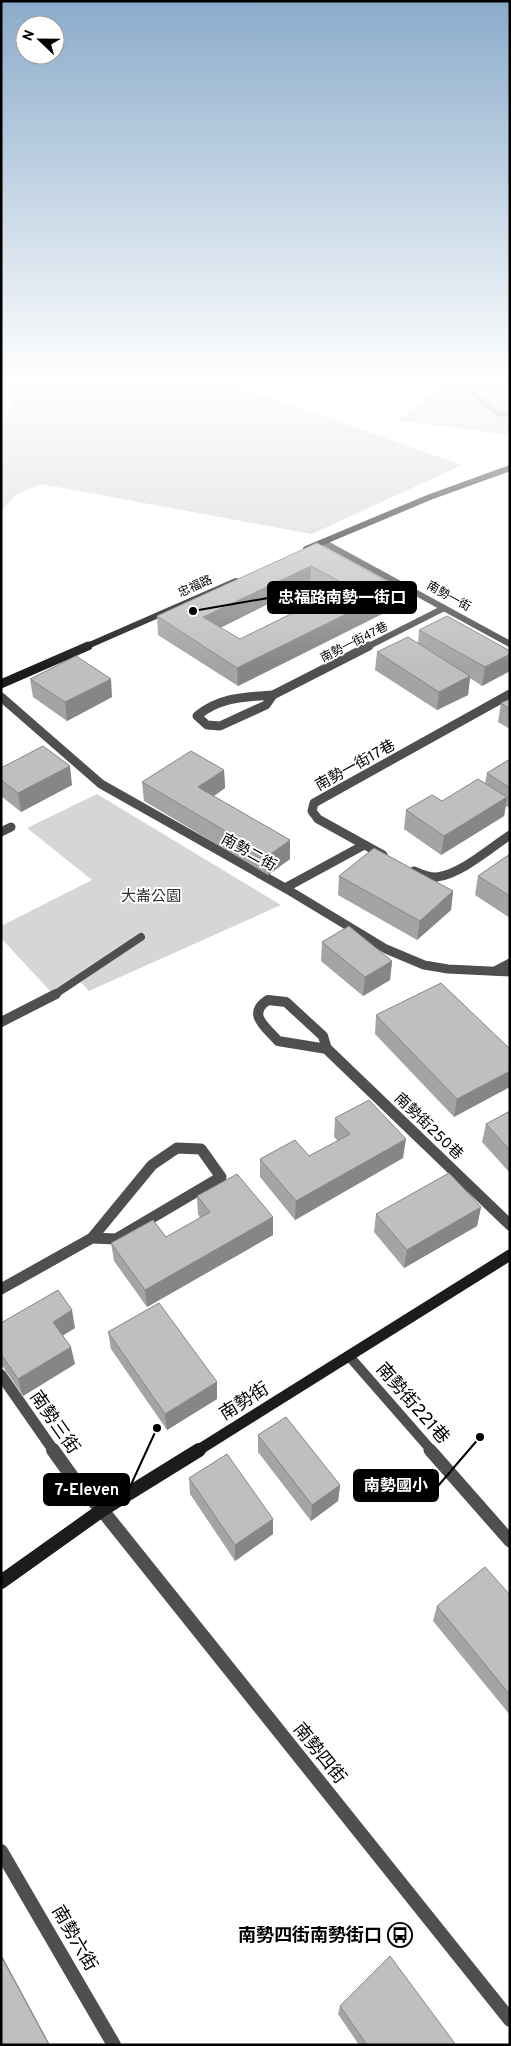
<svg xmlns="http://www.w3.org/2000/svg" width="511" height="2046" viewBox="0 0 511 2046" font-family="Overpass,'Noto Sans TC',sans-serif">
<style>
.green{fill:#d6d6d6}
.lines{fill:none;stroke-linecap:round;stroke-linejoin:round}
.stream{stroke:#9d9d9d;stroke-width:4.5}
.lane-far2{stroke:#4f4f4f;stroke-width:8}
.lane-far1{stroke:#4f4f4f;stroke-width:10}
.lane{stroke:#4f4f4f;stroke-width:13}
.street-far3{stroke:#4f4f4f;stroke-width:6}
.street-far2{stroke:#4f4f4f;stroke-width:9}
.street-far1{stroke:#4f4f4f;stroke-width:11}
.street{stroke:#4f4f4f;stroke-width:14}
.secondary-far3{stroke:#1c1c1c;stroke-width:6}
.secondary-far2{stroke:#1c1c1c;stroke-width:9}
.secondary-far1{stroke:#1c1c1c;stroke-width:11}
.secondary{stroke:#1c1c1c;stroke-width:14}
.wall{fill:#a4a4a4;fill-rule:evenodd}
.shaded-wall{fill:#868686}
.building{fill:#bfbfbf;stroke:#868686;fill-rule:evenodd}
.labels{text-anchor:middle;stroke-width:4;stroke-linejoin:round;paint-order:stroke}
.far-street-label{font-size:12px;fill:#000;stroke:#fff}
.street-label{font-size:15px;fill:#000;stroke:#fff}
.park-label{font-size:15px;fill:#2d2d2d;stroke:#fff}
.near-street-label{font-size:18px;fill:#000;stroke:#fff}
.near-poi-label{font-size:18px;font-weight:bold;fill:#000;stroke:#fff;text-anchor:end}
.leader{fill:none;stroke:#000;stroke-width:2}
.callout-dot{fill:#000;stroke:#fff;stroke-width:2}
.callout{fill:#000;stroke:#000;stroke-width:2}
.callout-label{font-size:16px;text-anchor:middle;font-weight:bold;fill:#fff}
</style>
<rect width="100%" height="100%" fill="#fff"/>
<g class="green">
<path d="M1 381H223L462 465 312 534 41 484 17 494 1 511V435L12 401 1 395Z"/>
<path d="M445 381H510V435L398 421Z"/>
<path d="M97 794 281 905 89 991 78 979 50 991 1 938V926L92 880 27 828Z"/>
</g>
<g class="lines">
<path class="stream" d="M457 381 499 414 510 415"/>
<path class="lane-far2" d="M54 995 141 937"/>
<g class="lane-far1">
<path d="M268 1000 286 1002 323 1036 327 1049 278 1041C266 1027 246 1014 268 1000Z"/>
<path d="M1 1022 56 994"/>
<path d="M349 1356 432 1451"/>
</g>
<path class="lane" d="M430 1450 510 1541"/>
<g class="street-far3">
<path d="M323 542 510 644"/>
<path d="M367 647 444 608"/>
</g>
<g class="street-far2">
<path d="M273 695 266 705 220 726 207 725 197 716C219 697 245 697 273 695Z"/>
<path d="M273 695 369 646"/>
<path d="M1 697 101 784 285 888 386 949 424 965 448 969 510 972"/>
<path d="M1 832 11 827"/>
<path d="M383 855 318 819 312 811 314 803 510 694"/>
<path d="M414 871C421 874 429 878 437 877 461 874 490 848 510 835"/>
<path d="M285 888 364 845"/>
<path d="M495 971 510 963"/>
</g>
<g class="street-far1">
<path d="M327 1049 510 1225"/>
<path d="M177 1148 201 1149 221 1177 116 1239 92 1238 152 1165Z"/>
<path d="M1 1289 92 1238"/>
<path d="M1 1375 54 1451"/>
</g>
<g class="street">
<path d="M53 1450 73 1478 102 1510 510 2020"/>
<path d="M1 1851 114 2045"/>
</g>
<g class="secondary-far3">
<path d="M306 549 430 497 510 468"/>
<path d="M85 647 236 581"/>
</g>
<path class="secondary-far2" d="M1 684 88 646"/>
<path class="secondary-far1" d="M197 1451 510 1255"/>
<path class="secondary" d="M1 1582 102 1510 199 1450"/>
</g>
<g class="wall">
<path d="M317 543 398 606 238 686 158 635 157 616ZM310 583 330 594 240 639 220 628Z"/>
<path d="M419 630 510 671 482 686 470 678 468 695 437 710 375 670 377 652 418 644Z"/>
<path d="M30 679 112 697 67 721 33 697Z"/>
<path d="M510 699V729L498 722 501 703Z"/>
<path d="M510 759V808L506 806 504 816 441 855 404 829 406 810 442 801 485 783 487 773Z"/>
<path d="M1 768 72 785 21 812 1 796Z"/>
<path d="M224 770 225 788 214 796 290 859 268 875 144 801 142 782Z"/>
<path d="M510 854V918L475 895 478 876Z"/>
<path d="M339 876 453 891 451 910 417 940 338 895Z"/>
<path d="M322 942 392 961 390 980 363 996 321 961Z"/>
<path d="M376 1015 510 1049 454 1117 375 1034Z"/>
<path d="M510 1111V1173L482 1142 486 1124Z"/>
<path d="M335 1118 403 1158 295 1220 260 1177V1159L309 1156 338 1141 334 1137Z"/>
<path d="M197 1196 273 1217V1235L147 1307 114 1261 111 1243 166 1237 200 1218 198 1214Z"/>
<path d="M481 1207 477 1226 404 1268 374 1232 376 1214Z"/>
<path d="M1 1323 75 1328 63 1335 75 1364 23 1396 1 1364Z"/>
<path d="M108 1332 217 1382V1399L167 1430 111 1349Z"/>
<path d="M258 1435 340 1485 338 1501 311 1521 258 1452Z"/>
<path d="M189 1478 273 1534 235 1561 190 1494Z"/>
<path d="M510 1595V1715L433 1621 437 1606Z"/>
<path d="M340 2006 456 2045H359L338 2014Z"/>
</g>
<g class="shaded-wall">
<path d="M311 566 310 583 204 636 203 617Z"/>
<path d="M399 588 398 606 238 686 237 668Z"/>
<path d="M510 654V671L482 686 485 667Z"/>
<path d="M470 676 468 695 437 710 439 692Z"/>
<path d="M111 679 112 697 67 721 65 702Z"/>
<path d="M70 766 72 785 21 812 18 793Z"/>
<path d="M224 770 225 788 199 806 198 787Z"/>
<path d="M507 797 504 816 441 855 444 836Z"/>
<path d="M290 840V859L268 875V856Z"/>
<path d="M453 891 451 910 417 940 420 921Z"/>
<path d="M392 961 390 980 363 996 365 977Z"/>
<path d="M510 1071V1087L454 1117 457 1099Z"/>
<path d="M406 1139 403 1158 295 1220 296 1201Z"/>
<path d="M481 1207 477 1226 404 1268 407 1250Z"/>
<path d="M273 1217V1235L147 1307 145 1290Z"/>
<path d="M72 1310 75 1328 57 1339 53 1322Z"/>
<path d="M71 1347 75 1364 23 1396 18 1379Z"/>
<path d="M217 1382V1399L167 1430 165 1414Z"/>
<path d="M340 1485 338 1501 311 1521 312 1505Z"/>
<path d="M273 1519V1534L235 1561V1545Z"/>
<path d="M1 1954 50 2045H49L1 1956Z"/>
</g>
<g class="building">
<path d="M317 543 399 588 237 668 157 616ZM311 566 348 586 240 639 203 617Z"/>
<path d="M447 616 510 651V654L485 667 419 630Z"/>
<path d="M408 637 470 676 439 692 377 652Z"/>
<path d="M76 656 111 679 65 702 30 679Z"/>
<path d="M510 699V709L501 703Z"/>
<path d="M43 746 70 766 18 793 1 780V768Z"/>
<path d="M191 751 224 770 198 787 290 840 268 856 142 782Z"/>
<path d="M510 759V788L487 773Z"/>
<path d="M478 779 507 797 444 836 406 810 432 795 442 801Z"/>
<path d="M374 848 453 891 420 921 339 876Z"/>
<path d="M510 854V896L478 876Z"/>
<path d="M349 926 392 961 365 977 322 942Z"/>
<path d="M441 983 510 1049V1071L457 1099 376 1015Z"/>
<path d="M369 1100 406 1139 296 1201 260 1159 295 1140 309 1156 350 1134 335 1118Z"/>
<path d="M510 1111V1150L486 1124Z"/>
<path d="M449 1173 481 1207 407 1250 376 1214Z"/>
<path d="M237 1174 273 1217 145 1290 111 1243 153 1220 166 1237 210 1212 197 1196Z"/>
<path d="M58 1290 72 1310 53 1322 71 1347 18 1379 1 1354V1323Z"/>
<path d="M159 1303 217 1382 165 1414 108 1332Z"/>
<path d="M286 1417 340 1485 312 1505 258 1435Z"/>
<path d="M227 1454 273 1519 235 1545 189 1478Z"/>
<path d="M485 1567 510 1595V1695L437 1606Z"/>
<path d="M1 1956 49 2045H1Z"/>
<path d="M390 1956 456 2045H367L340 2006Z"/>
</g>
<linearGradient id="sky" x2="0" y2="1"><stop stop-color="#8aabca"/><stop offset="0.57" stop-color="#fff"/><stop offset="1" stop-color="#fff" stop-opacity="0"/></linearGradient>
<rect width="511" height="667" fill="url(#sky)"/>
<defs>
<symbol id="bus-ring" viewBox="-11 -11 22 22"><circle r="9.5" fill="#fff" stroke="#000" stroke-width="1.5"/><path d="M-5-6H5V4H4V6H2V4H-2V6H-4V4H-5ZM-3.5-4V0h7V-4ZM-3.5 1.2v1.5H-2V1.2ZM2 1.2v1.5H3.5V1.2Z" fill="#000"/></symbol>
</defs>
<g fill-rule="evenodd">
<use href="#bus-ring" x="386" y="1921" width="28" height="28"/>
</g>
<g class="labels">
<g class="far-street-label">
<text transform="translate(195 586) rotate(-24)" y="4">忠福路</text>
<text transform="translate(449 596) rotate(29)" y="4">南勢一街</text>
<text transform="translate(354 642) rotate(-27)" y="4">南勢一街47巷</text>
</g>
<g class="street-label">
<text transform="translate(355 765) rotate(-29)" y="5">南勢一街17巷</text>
<text transform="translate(249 852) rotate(29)" y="5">南勢二街</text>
<text transform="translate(429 1126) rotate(44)" y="5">南勢街250巷</text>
</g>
<g class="park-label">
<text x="151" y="901">大崙公園</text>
</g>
<g class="near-street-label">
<text transform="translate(244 1401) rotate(-32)" y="6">南勢街</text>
<text transform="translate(413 1403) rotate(49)" y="6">南勢街221巷</text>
<text transform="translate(55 1422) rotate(55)" y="6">南勢三街</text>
<text transform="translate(320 1753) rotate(51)" y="6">南勢四街</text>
<text transform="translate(75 1938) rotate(60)" y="6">南勢六街</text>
</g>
<g class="near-poi-label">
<text x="382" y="1941">南勢四街南勢街口</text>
</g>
</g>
<path class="leader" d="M193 611L268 598M480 1437L438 1486M157 1428L129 1489"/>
<g class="callout-dot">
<circle cx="193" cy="611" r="5"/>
<circle cx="480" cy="1437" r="5"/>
<circle cx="157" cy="1428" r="5"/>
</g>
<g class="callout">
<rect x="268" y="582" width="148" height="31" rx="5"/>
<rect x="354" y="1470" width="84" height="31" rx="5"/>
<rect x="44" y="1474" width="85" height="31" rx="5"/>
</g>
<g class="callout-label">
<text x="342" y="603">忠福路南勢一街口</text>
<text x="396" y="1491">南勢國小</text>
<text x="87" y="1495">7-Eleven</text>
</g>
<rect width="511" height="2046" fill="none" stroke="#000000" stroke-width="5"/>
<g transform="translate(40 40) rotate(292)"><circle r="24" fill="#ffffff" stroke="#999999"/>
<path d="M0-4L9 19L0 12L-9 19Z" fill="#000000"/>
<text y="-8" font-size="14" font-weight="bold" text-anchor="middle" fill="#000000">N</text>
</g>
</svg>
